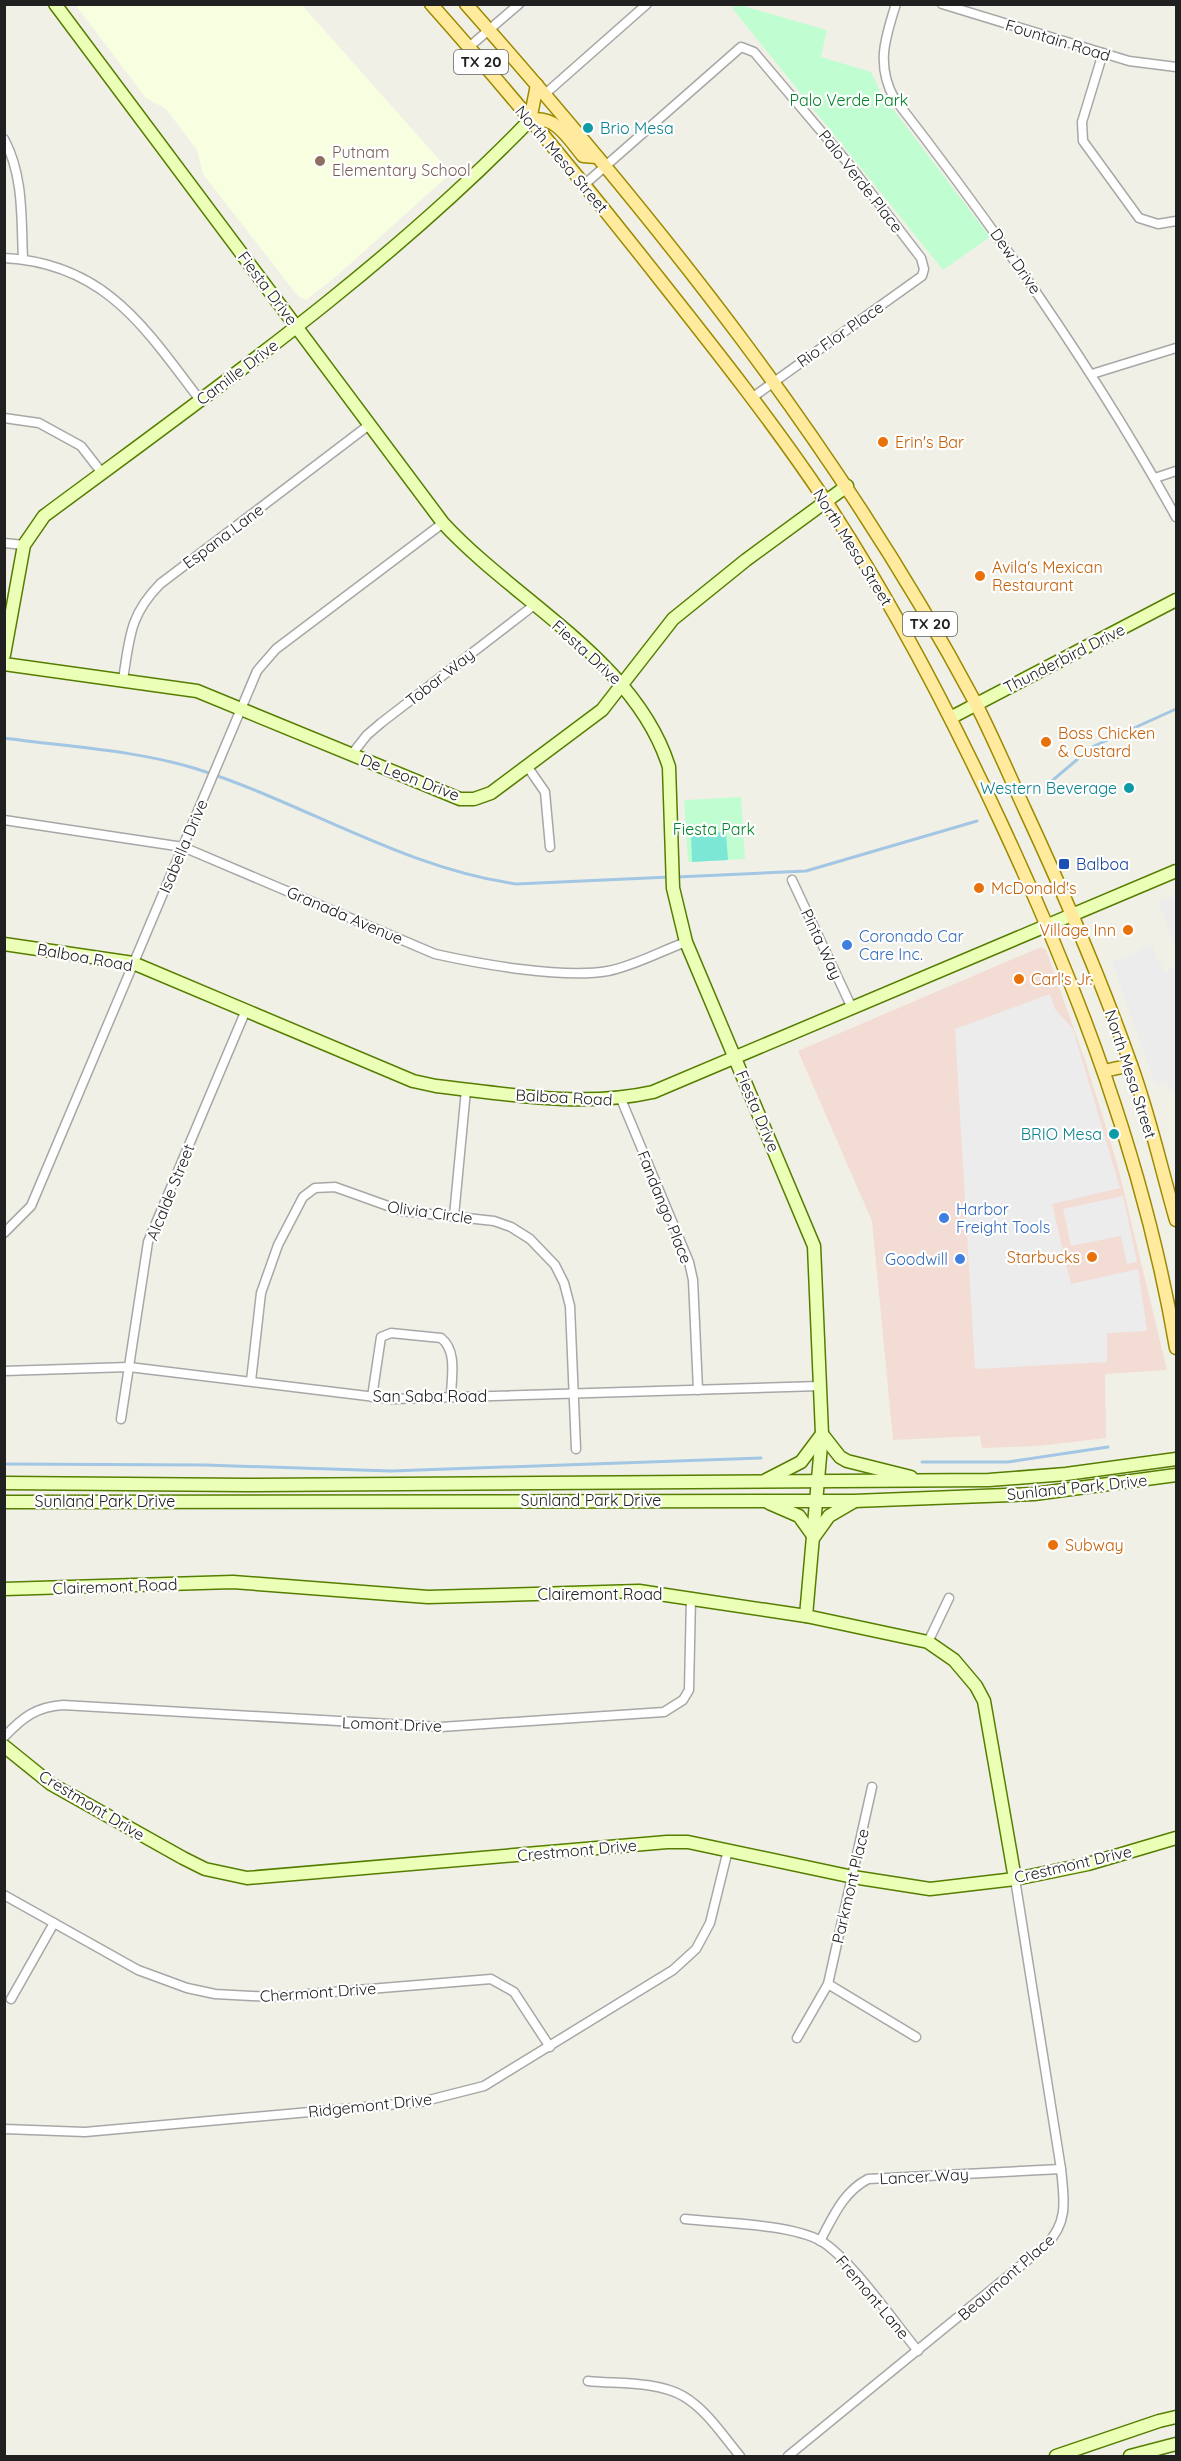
<svg xmlns="http://www.w3.org/2000/svg" width="1181" height="2461" viewBox="0 0 1181 2461" font-family="Quicksand,sans-serif">
<style>
.commercial{fill:#f3dcd4}
.education{fill:#f8ffe1}
.park{fill:#c0fed2}
.pitch{fill:#7de7d5}
.parking{fill:#ececec}
.lines{fill:none;stroke-linecap:round;stroke-linejoin:round}
.stream{stroke:#a2c6e3;stroke-width:3}
.street-casing{stroke:#a7a7a7;stroke-width:11}
.secondary-casing{stroke:#557e00;stroke-width:15}
.primary-casing{stroke:#9c8a00;stroke-width:15}
.street{stroke:#fff;stroke-width:8}
.secondary{stroke:#ebffb6;stroke-width:12}
.primary{stroke:#ffea9d;stroke-width:12}
.culture-dot{fill:#0f9aa8;stroke:#fff;stroke-width:2}
.education-dot{fill:#8d6e63;stroke:#fff;stroke-width:2}
.food-dot{fill:#e8710a;stroke:#fff;stroke-width:2}
.transit-dot{fill:#1a4fb4;stroke:#fff;stroke-width:2}
.shop-dot{fill:#3f7fe0;stroke:#fff;stroke-width:2}
.labels{text-anchor:middle;stroke-width:4.5;stroke-linejoin:round;paint-order:stroke}
.shield{fill:#fff;stroke:#636363;stroke-width:1.5}
.shield-label{font-size:15px;font-weight:bold;fill:#202020}
.street-label{font-size:16px;fill:#202020;stroke:#fff}
.park-label{font-size:16px;fill:#02842a;stroke:#fff}
.culture-label{font-size:16px;fill:#0d838f;stroke:#fff;text-anchor:end}
.education-label{font-size:16px;fill:#785e54;stroke:#fff;text-anchor:start}
.food-label{font-size:16px;fill:#c56008;stroke:#fff;text-anchor:start}
.transit-label{font-size:16px;fill:#164399;stroke:#fff;text-anchor:start}
.shop-label{font-size:16px;fill:#366cbe;stroke:#fff;text-anchor:start}
</style>
<rect width="100%" height="100%" fill="#f1f0e6"/>
<path class="commercial" d="M1041 947 1046 950 1086 1063 1117 1163 1167 1370 1105 1374 1106 1438 1039 1446 982 1448 980 1436 893 1440 872 1221 798 1051Z"/>
<path class="education" d="M80 4 302 5 451 173 339 274 306 300 297 295 203 174 197 150 166 109 146 98 77 7Z"/>
<g class="park">
<path d="M736 4 827 30 821 57 871 72 881 93 990 237 943 270 732 8Z"/>
<path d="M741 797 745 859 688 862 684 800Z"/>
</g>
<path class="pitch" d="M726 832 728 860 692 862 691 834Z"/>
<g class="parking">
<path d="M1174 896 1176 902V948L1158 902Z"/>
<path d="M1152 945 1164 972 1176 966V1089L1169 1090 1167 1083 1155 1084 1112 962Z"/>
<path d="M1050 994 1055 1009 1073 1029 1120 1188 1052 1204 1071 1284 1138 1269 1147 1331 1107 1333V1362L975 1369 955 1029Z"/>
<path d="M1123 1196 1137 1262 1127 1264 1121 1236 1071 1246 1063 1209Z"/>
</g>
<g class="lines">
<g class="stream">
<path d="M4 738C68 747 136 750 197 769 304 803 403 868 516 884L670 877"/>
<path d="M1047 785 1092 747 1176 709"/>
<path d="M677 877 806 871 977 821"/>
<path d="M922 1462H1008L1108 1447"/>
<path d="M4 1464 205 1465 391 1471 761 1458"/>
</g>
<defs>
<g id="street">
<path d="M896 4C885 38 876 65 894 98 998 232 1094 369 1176 517"/>
<path d="M942 4 1129 61 1176 67"/>
<path d="M469 47 519 4"/>
<path d="M1103 53 1082 122 1083 141 1139 218 1158 224 1176 221"/>
<path d="M545 94 647 4"/>
<path d="M4 139C24 176 21 219 23 259"/>
<path d="M585 184 741 47 754 52 848 163 921 258 924 269 922 276 753 397"/>
<path d="M4 258C105 263 145 328 200 400"/>
<path d="M1092 374 1176 348"/>
<path d="M4 418 39 423 81 446 102 473"/>
<path d="M1155 478 1176 471"/>
<path d="M4 543 24 545"/>
<path d="M123 679C130 637 129 616 160 584L369 425"/>
<path d="M352 754 367 735 381 723 533 606"/>
<path d="M527 766 545 792 550 847"/>
<path d="M4 820 183 847 435 954C480 964 563 979 608 971 634 966 661 951 686 942"/>
<path d="M792 880 852 1008"/>
<path d="M621 1099 689 1262 693 1280 698 1390"/>
<path d="M454 1216 466 1090"/>
<path d="M4 1233 31 1206 257 671 276 649 443 523"/>
<path d="M4 1371 129 1367 392 1399 820 1386"/>
<path d="M251 1381 261 1293 278 1245 303 1197 315 1188 335 1187 402 1211 494 1221 511 1227 530 1239 555 1265 564 1283 570 1306 576 1449"/>
<path d="M372 1397 381 1337 391 1333 441 1338C458 1351 451 1379 451 1397"/>
<path d="M121 1419 148 1242 246 1010"/>
<path d="M928 1642 949 1598"/>
<path d="M4 1737C23 1717 36 1707 63 1705L441 1727 664 1712 683 1700 689 1690 691 1597"/>
<path d="M4 1895 138 1970 187 1988 215 1994 272 1997 491 1979 514 1992 550 2047"/>
<path d="M828 1984 916 2037"/>
<path d="M11 1999 54 1923"/>
<path d="M797 2038 828 1984 872 1787"/>
<path d="M4 2129 85 2132 421 2102 484 2086 673 1970 696 1949 710 1923 728 1850"/>
<path d="M685 2219C721 2223 791 2224 821 2241 850 2258 895 2323 918 2351"/>
<path d="M820 2241C833 2217 843 2192 868 2179L1061 2169"/>
<path d="M588 2381C617 2384 657 2381 683 2396 707 2410 723 2436 740 2456"/>
<path d="M788 2456 1046 2245C1069 2222 1064 2199 1061 2169L1015 1879"/>
</g>
<g id="secondary">
<path d="M55 4 443 523C516 602 636 661 669 767L673 888 686 942 814 1246 822 1434 806 1616"/>
<path d="M4 655 24 545 44 516C211 392 385 270 530 120"/>
<path d="M4 664 197 691 460 799H474L491 793 602 710 673 619 746 560 847 486"/>
<path d="M952 717 1176 600"/>
<path d="M4 944 133 963 413 1081 436 1086C508 1094 581 1108 653 1092L1176 871"/>
<path d="M766 1480 801 1462 822 1434 840 1457 847 1461 911 1477"/>
<path d="M4 1483 247 1485 989 1480 1066 1474 1176 1459"/>
<path d="M4 1502 854 1501 1034 1494 1176 1475"/>
<path d="M769 1503 799 1516 814 1537 829 1516 853 1502"/>
<path d="M4 1589 233 1582 428 1597 639 1591 806 1616 928 1642 954 1660 976 1686 984 1701 1015 1879"/>
<path d="M4 1746 51 1784 183 1858 205 1869 247 1878 667 1842H688L853 1877 930 1889 1015 1879 1088 1864 1176 1838"/>
<path d="M1056 2456 1159 2421 1176 2417"/>
<path d="M1130 2456 1176 2444"/>
</g>
<g id="primary">
<path d="M431 4C511 94 587 187 661 281 718 353 774 424 825 500 893 603 949 711 1001 823 1079 990 1145 1165 1176 1348"/>
<path d="M466 4C657 220 839 447 975 702 993 737 1009 775 1026 812 1064 894 1100 977 1130 1062 1149 1113 1161 1168 1176 1220"/>
<path d="M530 120C556 115 568 138 583 156L597 157"/>
<path d="M530 120 537 85"/>
<path d="M1104 1071 1131 1065"/>
</g>
</defs>
<use href="#street" class="street-casing"/>
<use href="#secondary" class="secondary-casing"/>
<use href="#primary" class="primary-casing"/>
<use href="#street" class="street"/>
<use href="#secondary" class="secondary"/>
<use href="#primary" class="primary"/>
</g>
<g class="culture-dot">
<circle cx="588" cy="128" r="6"/>
<circle cx="1129" cy="788" r="6"/>
<circle cx="1114" cy="1134" r="6"/>
</g>
<circle class="education-dot" cx="320" cy="161" r="6"/>
<g class="food-dot">
<circle cx="883" cy="442" r="6"/>
<circle cx="980" cy="576" r="6"/>
<circle cx="1046" cy="742" r="6"/>
<circle cx="979" cy="888" r="6"/>
<circle cx="1128" cy="930" r="6"/>
<circle cx="1019" cy="979" r="6"/>
<circle cx="1092" cy="1257" r="6"/>
<circle cx="1053" cy="1545" r="6"/>
</g>
<rect class="transit-dot" x="1058" y="858" width="12" height="12" rx="3"/>
<g class="shop-dot">
<circle cx="847" cy="945" r="6"/>
<circle cx="944" cy="1218" r="6"/>
<circle cx="960" cy="1259" r="6"/>
</g>
<g class="labels">
<g class="shield">
<rect x="454" y="50" width="54" height="24" rx="4.5"/>
<rect x="903" y="612" width="54" height="24" rx="4.5"/>
</g>
<g class="shield-label">
<text x="481" y="67">TX 20</text>
<text x="930" y="629">TX 20</text>
</g>
<g class="street-label">
<text transform="translate(1058 40) rotate(17)" y="6">Fountain Road</text>
<text transform="translate(562 159) rotate(50)" y="6">North Mesa Street</text>
<text transform="translate(861 181) rotate(52)" y="6">Palo Verde Place</text>
<text transform="translate(1016 261) rotate(55)" y="6">Dew Drive</text>
<text transform="translate(268 288) rotate(53)" y="6">Fiesta Drive</text>
<text transform="translate(840 334) rotate(-35)" y="6">Rio Flor Place</text>
<text transform="translate(237 372) rotate(-37)" y="6">Camille Drive</text>
<text transform="translate(223 536) rotate(-37)" y="6">Espana Lane</text>
<text transform="translate(853 547) rotate(58)" y="6">North Mesa Street</text>
<text transform="translate(587 652) rotate(42)" y="6">Fiesta Drive</text>
<text transform="translate(1064 658) rotate(-27)" y="6">Thunderbird Drive</text>
<text transform="translate(440 677) rotate(-38)" y="6">Tobar Way</text>
<text transform="translate(410 777) rotate(21)" y="6">De Leon Drive</text>
<text transform="translate(183 846) rotate(-67)" y="6">Isabella Drive</text>
<text transform="translate(345 915) rotate(23)" y="6">Granada Avenue</text>
<text transform="translate(822 944) rotate(65)" y="6">Pinta Way</text>
<text transform="translate(85 957) rotate(10)" y="6">Balboa Road</text>
<text transform="translate(1131 1074) rotate(72)" y="6">North Mesa Street</text>
<text transform="translate(564 1097) rotate(3)" y="6">Balboa Road</text>
<text transform="translate(758 1111) rotate(67)" y="6">Fiesta Drive</text>
<text transform="translate(170 1192) rotate(-68)" y="6">Alcalde Street</text>
<text transform="translate(665 1207) rotate(68)" y="6">Fandango Place</text>
<text transform="translate(430 1212) rotate(8)" y="6">Olivia Circle</text>
<text x="430" y="1402">San Saba Road</text>
<text transform="translate(1077 1487) rotate(-6)" y="6">Sunland Park Drive</text>
<text x="591" y="1506">Sunland Park Drive</text>
<text x="105" y="1507">Sunland Park Drive</text>
<text transform="translate(115 1586) rotate(-2)" y="6">Clairemont Road</text>
<text x="600" y="1600">Clairemont Road</text>
<text transform="translate(392 1724) rotate(2)" y="6">Lomont Drive</text>
<text transform="translate(92 1805) rotate(31)" y="6">Crestmont Drive</text>
<text transform="translate(577 1850) rotate(-5)" y="6">Crestmont Drive</text>
<text transform="translate(1073 1864) rotate(-13)" y="6">Crestmont Drive</text>
<text transform="translate(850 1886) rotate(-77)" y="6">Parkmont Place</text>
<text transform="translate(318 1992) rotate(-4)" y="6">Chermont Drive</text>
<text transform="translate(370 2105) rotate(-6)" y="6">Ridgemont Drive</text>
<text transform="translate(924 2176) rotate(-3)" y="6">Lancer Way</text>
<text transform="translate(1006 2277) rotate(-41)" y="6">Beaumont Place</text>
<text transform="translate(873 2297) rotate(50)" y="6">Fremont Lane</text>
</g>
<g class="park-label">
<text x="849" y="106">Palo Verde Park</text>
<text x="714" y="835">Fiesta Park</text>
</g>
<g class="culture-label">
<text x="600" y="134" text-anchor="start">Brio Mesa</text>
<text x="1117" y="794">Western Beverage</text>
<text x="1102" y="1140">BRIO Mesa</text>
</g>
<g class="education-label">
<text x="332" y="158">Putnam<tspan x="332" dy="18">Elementary School</tspan></text>
</g>
<g class="food-label">
<text x="895" y="448">Erin's Bar</text>
<text x="992" y="573">Avila's Mexican<tspan x="992" dy="18">Restaurant</tspan></text>
<text x="1058" y="739">Boss Chicken<tspan x="1058" dy="18">&amp; Custard</tspan></text>
<text x="991" y="894">McDonald's</text>
<text x="1116" y="936" text-anchor="end">Village Inn</text>
<text x="1031" y="985">Carl's Jr.</text>
<text x="1080" y="1263" text-anchor="end">Starbucks</text>
<text x="1065" y="1551">Subway</text>
</g>
<g class="transit-label">
<text x="1076" y="870">Balboa</text>
</g>
<g class="shop-label">
<text x="859" y="942">Coronado Car<tspan x="859" dy="18">Care Inc.</tspan></text>
<text x="956" y="1215">Harbor<tspan x="956" dy="18">Freight Tools</tspan></text>
<text x="948" y="1265" text-anchor="end">Goodwill</text>
</g>
</g>
<rect width="1181" height="2461" fill="none" stroke="#202020" stroke-width="12"/>
</svg>
